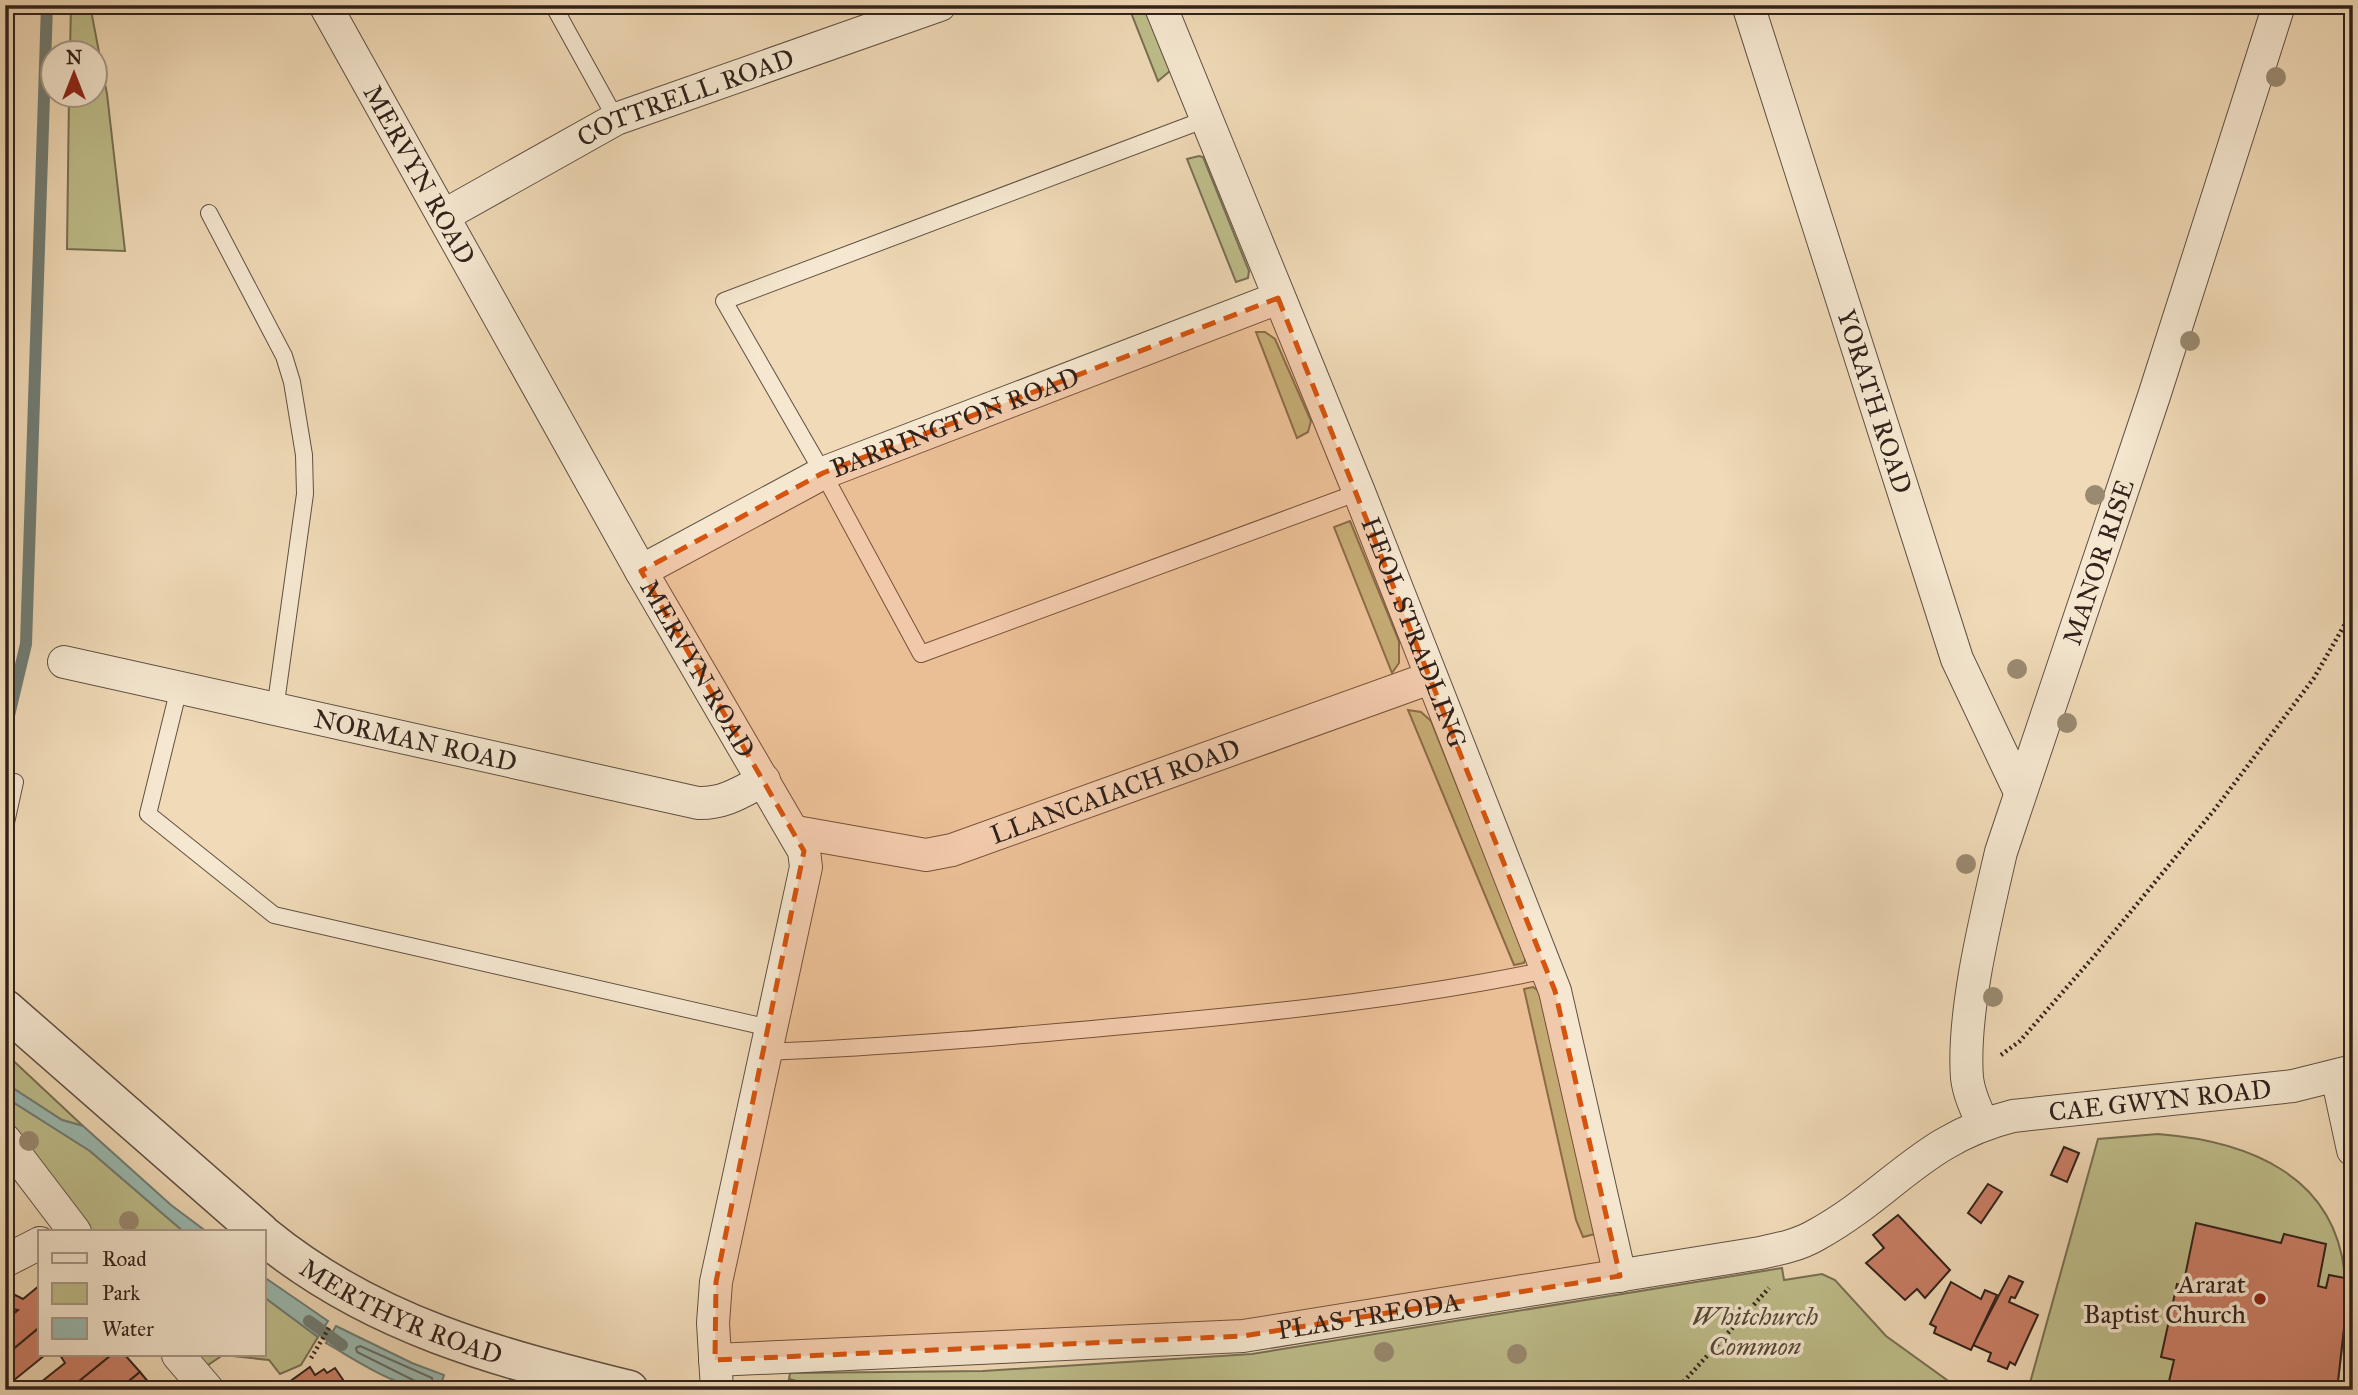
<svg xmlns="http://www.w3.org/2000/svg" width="2358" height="1395" viewBox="0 0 2358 1395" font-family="'IM FELL Great Primer',serif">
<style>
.green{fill:#bebe8b;stroke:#787054;stroke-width:2}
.water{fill:#9abab1;stroke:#707d75;stroke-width:2}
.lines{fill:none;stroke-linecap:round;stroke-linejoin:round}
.shore{stroke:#666e66;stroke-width:2}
.stream{stroke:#707d75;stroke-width:12}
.building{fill:#cb7f67;stroke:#31221c;stroke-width:2}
.service-casing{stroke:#615043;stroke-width:18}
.minor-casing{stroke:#615043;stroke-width:34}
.tertiary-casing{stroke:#615043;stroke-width:41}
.path{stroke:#31221c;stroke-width:4.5;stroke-dasharray:2 3.5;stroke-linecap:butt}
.service{stroke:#f5e7d0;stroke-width:16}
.minor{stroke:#f5e7d0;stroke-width:32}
.tertiary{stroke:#f5e7d0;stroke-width:38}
.tree{fill:#9a8a71}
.marked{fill:#d6540e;fill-opacity:0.2;stroke:#d6540e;stroke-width:5;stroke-dasharray:14 9;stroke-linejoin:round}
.poi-dot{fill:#8f2418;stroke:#f5e7d0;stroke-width:2.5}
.labels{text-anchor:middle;stroke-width:7;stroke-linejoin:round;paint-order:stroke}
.street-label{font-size:26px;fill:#31221c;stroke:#f5e7d0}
.poi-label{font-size:26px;fill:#31221c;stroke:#f5e7d0;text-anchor:end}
.park-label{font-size:26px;font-style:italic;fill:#544938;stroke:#f5e7d0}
</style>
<rect width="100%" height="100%" fill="#f0dab7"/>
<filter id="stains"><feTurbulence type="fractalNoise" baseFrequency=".00286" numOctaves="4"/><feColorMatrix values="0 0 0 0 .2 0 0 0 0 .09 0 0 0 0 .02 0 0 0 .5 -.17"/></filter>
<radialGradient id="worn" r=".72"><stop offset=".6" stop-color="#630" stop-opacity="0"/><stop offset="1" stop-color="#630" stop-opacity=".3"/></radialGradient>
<g class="green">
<path d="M71 5H90L107 94 125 251 67 249 69 95 94 94V52H70Z"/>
<path d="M1128 5H1144L1170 71 1158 81Z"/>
<path d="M1199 156 1203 157 1249 271 1248 278 1236 282 1187 159Z"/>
<path d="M1256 332H1265L1275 339 1311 421 1308 432 1297 438Z"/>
<path d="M1350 521 1399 641V663L1392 673 1334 527Z"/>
<path d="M1408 710 1421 712 1431 721 1526 957 1524 963 1514 965Z"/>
<path d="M1533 987 1539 991 1595 1234 1583 1237 1576 1220 1524 989Z"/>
<path d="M5 1053 83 1126 62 1120 5 1083Z"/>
<path d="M5 1097 90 1151 184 1232H87L5 1126Z"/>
<path d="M2158 1134C2248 1141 2337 1175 2345 1278 2348 1315 2341 1353 2337 1390H2028L2098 1139Z"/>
<path d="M1782 1268 1784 1280 1822 1274 1835 1280 1886 1336 1954 1385 1969 1390H831L789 1379 790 1373 983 1371 1252 1354Z"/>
<path d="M264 1297 318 1337 301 1365 280 1374 269 1360 223 1355 205 1367 190 1355H264Z"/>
</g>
<g class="water">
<path d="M5 1083 62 1120 83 1126 171 1205 207 1232H184L90 1151 5 1097Z"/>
<path d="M264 1277 328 1321 318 1337 264 1297Z"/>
<path d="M336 1326 412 1363 444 1375 439 1390C398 1390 361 1363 326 1343Z"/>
</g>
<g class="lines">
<path class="shore" d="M419 1390 415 1381 357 1352 356 1348 360 1346 432 1378 433 1390"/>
<g class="stream">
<path d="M5 732 26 644 47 5"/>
<path d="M309 1321 342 1345"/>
</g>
</g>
<g class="building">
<path d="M2064 1147 2079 1153 2067 1182 2051 1175Z"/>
<path d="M1988 1184 2002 1192 1981 1223 1968 1213Z"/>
<path d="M1898 1215 1950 1270 1925 1298 1917 1289 1905 1300 1866 1263 1884 1248 1873 1235Z"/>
<path d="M2196 1223 2281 1243 2284 1234 2326 1244 2318 1286 2326 1288 2329 1275 2345 1278 2346 1310 2337 1390H2167L2174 1360 2161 1357 2177 1284 2183 1286Z"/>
<path d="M2009 1276 2023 1282 2015 1298 2011 1297 2009 1302 2038 1315 2015 1365 2010 1362 2007 1369 1988 1361 1991 1353 1973 1345Z"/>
<path d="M1951 1282 1981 1299 1985 1290 1997 1295 1971 1350 1934 1333 1936 1327 1930 1324Z"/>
<path d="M40 1285V1327L5 1356V1321L18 1310 7 1308 8 1299 15 1295 23 1299Z"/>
<path d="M40 1327V1355H45L13 1381 5 1373V1356Z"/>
<path d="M111 1355H125L140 1372 118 1390H68Z"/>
<path d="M111 1355 68 1390H31L65 1363 60 1355Z"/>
<path d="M310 1367 315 1375 324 1369 327 1373 335 1368 350 1390H278Z"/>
<path d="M140 1372 155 1390H118Z"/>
</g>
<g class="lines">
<defs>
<g id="service">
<path d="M553 5 616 119"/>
<path d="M1206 119 724 301 823 473 921 654 1359 492"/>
<path d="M209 213 284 356 292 382 304 455 305 494 275 710"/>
<path d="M179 688 148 814 274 915 770 1028"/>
<path d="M5 827 15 782"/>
<path d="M764 1052C896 1047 1026 1035 1157 1023 1288 1011 1418 997 1547 970"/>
</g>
<g id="minor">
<path id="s1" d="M325 5 641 571 804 851 806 867 716 1282 713 1323 717 1390"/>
<path id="s2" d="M1160 5 1359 492 1555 991 1620 1276"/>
<path id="s3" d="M1748 5 1957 659 2019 790"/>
<path id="s4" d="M443 216 616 119 940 5"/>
<path id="s5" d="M641 571 823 473 1278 298"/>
<path id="s6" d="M64 662 698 803C724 804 741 792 764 780"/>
<path id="s7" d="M796 832 926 855 952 850 1430 678"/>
<path d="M2337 1076 2353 1150"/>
<path id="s8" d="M1983 1124C1976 1109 1969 1094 1967 1078 1962 1013 1986 917 2001 852L2154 396 2279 5"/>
<path d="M5 1140 75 1232"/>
<path d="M5 1261 40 1243"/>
<path d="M178 1355 208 1390"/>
<path id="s9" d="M715 1360 1243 1336 1760 1253C1779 1249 1799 1245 1816 1235 1891 1194 1923 1138 2013 1116L2293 1086 2353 1071"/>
</g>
<g id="tertiary">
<path d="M5 1009 260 1232"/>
<path id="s10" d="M264 1236C373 1325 496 1357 629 1390"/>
</g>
</defs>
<use href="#service" class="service-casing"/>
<use href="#minor" class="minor-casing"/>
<use href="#tertiary" class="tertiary-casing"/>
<g class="path">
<path d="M2001 1055 2020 1041 2096 954 2215 809 2314 678 2353 610"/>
<path d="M311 1358 330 1326"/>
<path d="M1676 1390 1769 1288"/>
</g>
<use href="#service" class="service"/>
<use href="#minor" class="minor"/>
<use href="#tertiary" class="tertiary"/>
</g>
<g class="tree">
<circle cx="2276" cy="77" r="10"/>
<circle cx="2190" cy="341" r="10"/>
<circle cx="2095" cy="495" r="10"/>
<circle cx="2017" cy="669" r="10"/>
<circle cx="2067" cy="723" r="10"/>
<circle cx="1966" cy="864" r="10"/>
<circle cx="1993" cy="997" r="10"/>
<circle cx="29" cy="1141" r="10"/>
<circle cx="129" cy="1221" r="10"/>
<circle cx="1384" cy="1352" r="10"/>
<circle cx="1517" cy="1354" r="10"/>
</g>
<path class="marked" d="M1278 298 1555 991 1620 1276 1243 1336 715 1360 716 1282 804 851 641 571 823 473Z"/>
<circle class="poi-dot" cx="2260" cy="1299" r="7"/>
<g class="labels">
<g class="street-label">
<text dy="9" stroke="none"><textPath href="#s4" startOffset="271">COTTRELL ROAD</textPath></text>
<text dy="9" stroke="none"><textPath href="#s1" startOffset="194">MERVYN ROAD</textPath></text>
<text dy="9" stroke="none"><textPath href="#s3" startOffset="416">YORATH ROAD</textPath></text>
<text dy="9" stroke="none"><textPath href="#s5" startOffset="348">BARRINGTON ROAD</textPath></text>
<text dy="9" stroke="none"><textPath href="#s8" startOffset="584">MANOR RISE</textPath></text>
<text dy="9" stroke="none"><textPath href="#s2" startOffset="677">HEOL STRADLING</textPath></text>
<text dy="9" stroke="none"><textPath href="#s1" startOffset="761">MERVYN ROAD</textPath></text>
<text dy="9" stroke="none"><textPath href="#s6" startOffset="360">NORMAN ROAD</textPath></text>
<text dy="9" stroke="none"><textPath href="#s7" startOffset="332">LLANCAIACH ROAD</textPath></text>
<text dy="9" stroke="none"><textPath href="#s9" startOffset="1491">CAE GWYN ROAD</textPath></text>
<text dy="9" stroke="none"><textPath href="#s10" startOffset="158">MERTHYR ROAD</textPath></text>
<text dy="9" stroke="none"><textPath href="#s9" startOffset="656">PLAS TREODA</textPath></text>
</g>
<g class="poi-label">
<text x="2246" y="1293">Ararat<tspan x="2246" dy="30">Baptist Church</tspan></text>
</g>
<g class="park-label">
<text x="1755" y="1325">Whitchurch<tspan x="1755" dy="30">Common</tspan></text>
</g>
</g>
<rect width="2358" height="1395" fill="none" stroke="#f0dab7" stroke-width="28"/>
<rect x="7" y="7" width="2344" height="1381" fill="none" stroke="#31221c" stroke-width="3.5"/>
<rect x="14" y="14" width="2330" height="1367" fill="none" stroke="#31221c" stroke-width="2"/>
<rect x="38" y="1230" width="228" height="126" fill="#f5e7d0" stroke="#a79888" stroke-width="2"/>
<rect x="52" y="1253" width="35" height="10" fill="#f5e7d0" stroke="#a79888" stroke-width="2"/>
<text x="102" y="1266" font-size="21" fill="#31221c">Road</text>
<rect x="52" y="1283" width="35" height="21" fill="#bebe8b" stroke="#a79888" stroke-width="2"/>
<text x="102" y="1300" font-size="21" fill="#31221c">Park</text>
<rect x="52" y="1318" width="35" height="21" fill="#9abab1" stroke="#a79888" stroke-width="2"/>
<text x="102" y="1336" font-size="21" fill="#31221c">Water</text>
<g transform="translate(74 74)"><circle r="33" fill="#f5e7d0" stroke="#a79888" stroke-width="2"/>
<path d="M0-5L12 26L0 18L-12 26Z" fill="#8f2418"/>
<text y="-10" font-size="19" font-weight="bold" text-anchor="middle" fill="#31221c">N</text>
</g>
<rect width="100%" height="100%" filter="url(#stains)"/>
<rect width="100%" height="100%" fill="url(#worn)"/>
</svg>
